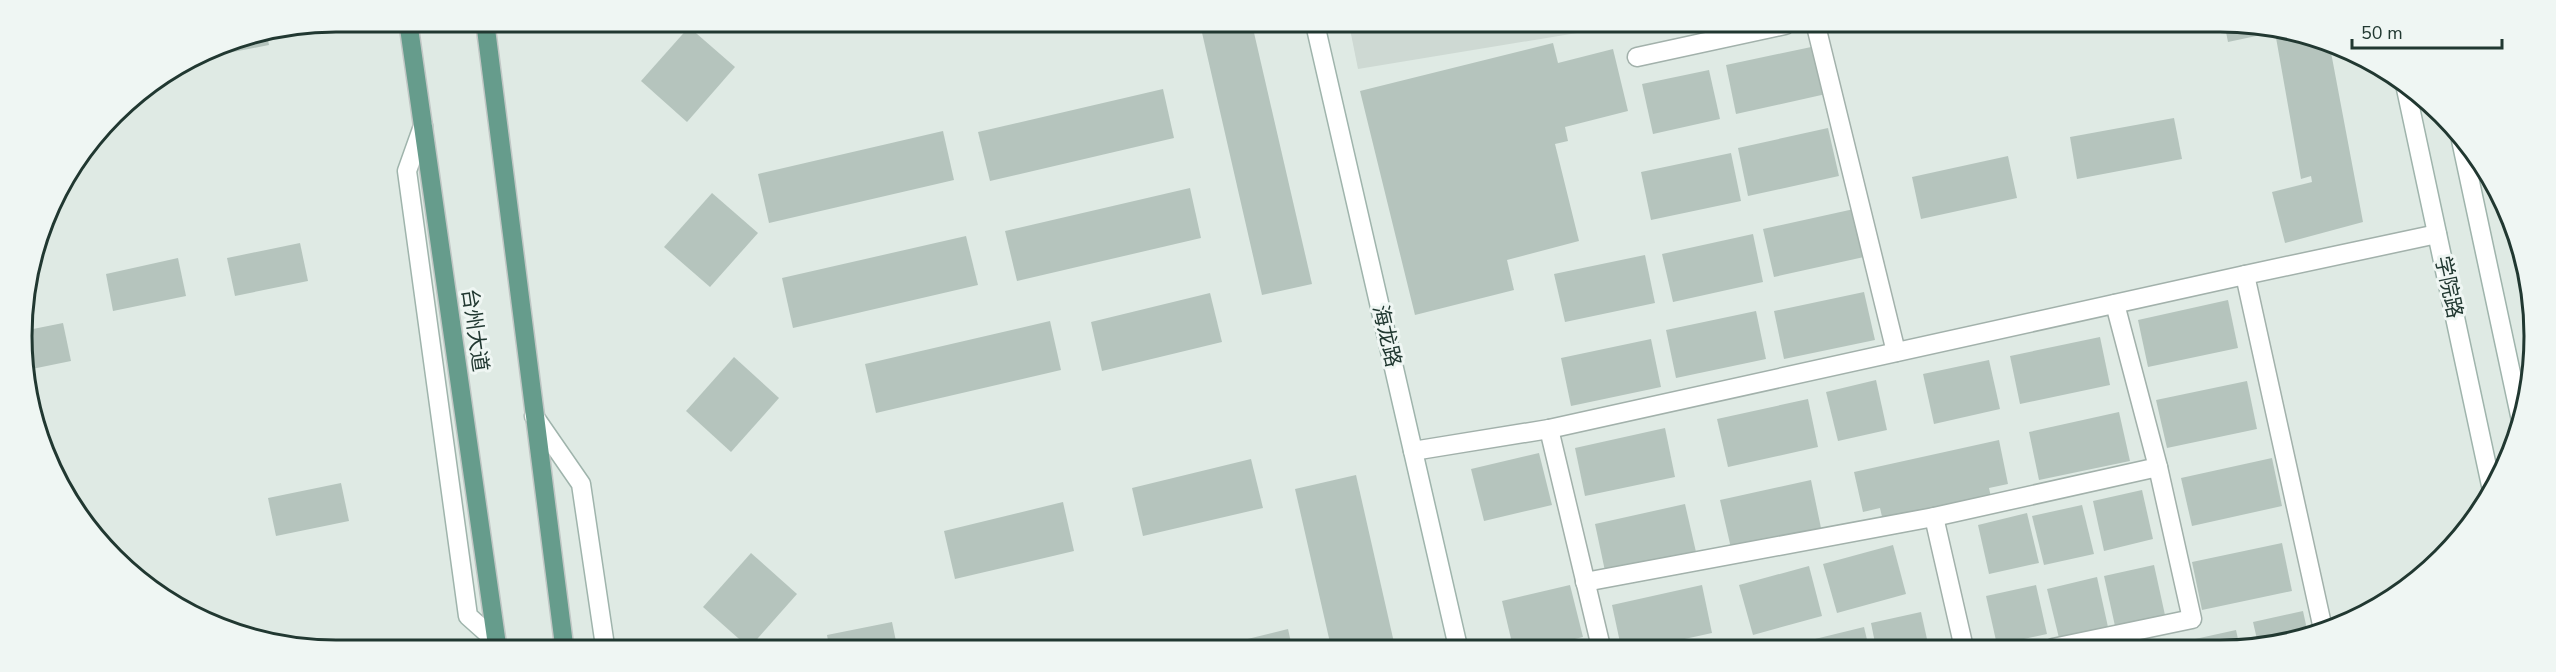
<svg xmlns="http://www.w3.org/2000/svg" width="2556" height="672" viewBox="0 0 2556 672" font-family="'Nunito Sans','Noto Sans SC',sans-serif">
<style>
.built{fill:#ced9d3}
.building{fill:#b5c4bd}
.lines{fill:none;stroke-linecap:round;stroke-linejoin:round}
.street-casing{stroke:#a2b1ab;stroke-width:21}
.secondary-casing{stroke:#9fb4ac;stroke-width:21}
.primary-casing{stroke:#c1c7c5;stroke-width:21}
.street{stroke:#fff;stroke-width:18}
.secondary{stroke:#fff;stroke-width:18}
.primary{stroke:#669c8c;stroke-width:18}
.labels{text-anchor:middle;stroke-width:6;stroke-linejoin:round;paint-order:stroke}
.street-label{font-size:21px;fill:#213831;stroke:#eff6f3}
.rim{fill:none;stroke:#213831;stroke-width:3}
</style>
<rect width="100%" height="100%" fill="#dfeae4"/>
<path class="built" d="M1349 24 1625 25 1358 69Z"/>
<g class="building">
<path d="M1200 24H1252L1312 284 1262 295Z"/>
<path d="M689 27 735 67 687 122 641 81Z"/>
<path d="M2225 27H2281L2330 47 2363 222 2285 243 2272 192 2312 182 2311 176 2301 179 2275 32 2228 42Z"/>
<path d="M267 35 269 45 192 60 216 45Z"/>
<path d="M1553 43 1558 63 1613 49 1628 111 1565 127 1568 141 1555 144 1579 241 1507 260 1514 290 1415 315 1360 91Z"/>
<path d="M1816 46 1826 94 1736 114 1726 65Z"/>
<path d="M1709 70 1720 119 1653 134 1642 84Z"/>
<path d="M1163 89 1174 138 990 181 978 132Z"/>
<path d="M2174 118 2182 159 2077 179 2070 137Z"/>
<path d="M1828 128 1839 176 1748 196 1738 148Z"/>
<path d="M943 131 954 180 769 223 758 174Z"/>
<path d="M1731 153 1741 201 1651 220 1641 172Z"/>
<path d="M2008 156 2017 198 1921 219 1912 177Z"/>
<path d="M1190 188 1201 238 1017 281 1005 231Z"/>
<path d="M712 193 758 233 710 287 664 247Z"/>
<path d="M1854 209 1864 257 1774 277 1763 229Z"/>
<path d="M1753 234 1763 282 1673 302 1662 254Z"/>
<path d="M966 236 978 285 793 328 782 278Z"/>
<path d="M300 243 308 281 235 296 227 258Z"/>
<path d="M1645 255 1655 303 1565 322 1554 274Z"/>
<path d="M178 258 186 296 113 311 106 274Z"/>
<path d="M1864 292 1875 340 1784 359 1774 311Z"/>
<path d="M1210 293 1222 342 1102 371 1091 322Z"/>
<path d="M2228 300 2238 348 2148 367 2138 320Z"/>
<path d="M1756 311 1766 359 1676 378 1666 330Z"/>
<path d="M1050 321 1061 370 876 413 865 364Z"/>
<path d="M63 323 71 361 27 370 23 331Z"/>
<path d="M2100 337 2110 385 2020 404 2010 356Z"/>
<path d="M1651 339 1661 387 1571 406 1561 358Z"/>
<path d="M734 357 779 398 731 452 686 411Z"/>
<path d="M1989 360 2000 409 1934 424 1923 374Z"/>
<path d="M1876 380 1887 430 1838 441 1826 392Z"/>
<path d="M2247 381 2257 429 2167 448 2156 400Z"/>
<path d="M1808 399 1818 447 1728 467 1717 419Z"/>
<path d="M2119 412 2130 461 2039 480 2029 432Z"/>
<path d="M1665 428 1675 477 1585 496 1575 448Z"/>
<path d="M1999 440 2008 484 1989 488 1991 497 1883 521 1880 508 1863 512 1854 472Z"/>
<path d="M1539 453 1552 505 1484 521 1471 469Z"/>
<path d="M2272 458 2282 506 2192 526 2181 478Z"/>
<path d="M1251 459 1263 508 1143 536 1132 488Z"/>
<path d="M1356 475 1395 647H1331L1295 489Z"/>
<path d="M1811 480 1821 528 1731 548 1720 500Z"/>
<path d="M341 483 349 521 276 536 268 498Z"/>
<path d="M2142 490 2153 539 2104 551 2093 501Z"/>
<path d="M1063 502 1074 551 955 579 944 531Z"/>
<path d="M1685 504 1696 552 1605 571 1595 524Z"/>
<path d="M2082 505 2094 554 2044 565 2032 516Z"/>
<path d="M2027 513 2039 563 1989 574 1978 525Z"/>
<path d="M2282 543 2292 591 2202 610 2192 562Z"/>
<path d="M1893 545 1906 594 1837 613 1823 564Z"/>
<path d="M751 553 797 594 751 646H747L703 607Z"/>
<path d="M2154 565 2165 615 2115 626 2104 576Z"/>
<path d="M1809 566 1822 616 1753 635 1739 585Z"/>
<path d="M2097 577 2108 627 2059 638 2047 589Z"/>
<path d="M1570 585 1583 637 1542 647H1513L1502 601Z"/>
<path d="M1702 585 1712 633 1648 647H1621L1612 605Z"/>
<path d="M2036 585 2047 634 1997 645 1986 596Z"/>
<path d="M2303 611 2308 634 2259 648 2253 622Z"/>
<path d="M1921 612 1929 648H1876L1871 623Z"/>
<path d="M892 622 897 646H829L827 635Z"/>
<path d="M1864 627 1869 648H1817L1815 639Z"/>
<path d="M1288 629 1292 647H1219V646Z"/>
<path d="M2236 630 2240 648H2187L2186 641Z"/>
<path d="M2169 640 2171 648H2139V647Z"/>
<path d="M1806 641 1807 648H1781V647Z"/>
</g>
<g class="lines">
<defs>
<g id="street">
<path d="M1816 26 1896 352"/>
<path d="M1637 57 1785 25"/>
<path d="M1549 429 1601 647"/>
<path d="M1413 451 1549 429 2245 275"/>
<path d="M1934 517 1964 648"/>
<path d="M1585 582 1934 517 2158 467"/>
<path d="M2323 629 2245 275 2437 234"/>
<path d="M2053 648 2192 619 2158 467 2115 304"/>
</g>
<g id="secondary">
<path d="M1315 24 1458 647"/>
<path d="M2405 84 2492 490"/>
<path d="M423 126 407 171 468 616 496 641"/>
<path d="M2461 140 2521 420"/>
<path d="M534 416 581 484 605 646"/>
</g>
<g id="primary">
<path d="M408 21 497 645"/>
<path d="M485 21 564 645"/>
</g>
</defs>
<use href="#street" class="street-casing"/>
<use href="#secondary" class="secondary-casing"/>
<use href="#primary" class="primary-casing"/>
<use href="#street" class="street"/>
<use href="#secondary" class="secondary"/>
<use href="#primary" class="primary"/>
</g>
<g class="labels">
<g class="street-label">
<text transform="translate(2449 287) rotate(78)" y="7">学院路</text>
<text transform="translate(475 330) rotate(82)" y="7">台州大道</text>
<text transform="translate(1387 336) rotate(77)" y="7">海龙路</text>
</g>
</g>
<path d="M0 0H2556V672H0ZM336 32H2220A304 304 0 0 1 2524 336V336A304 304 0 0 1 2220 640H336A304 304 0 0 1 32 336V336A304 304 0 0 1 336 32Z" fill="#eff6f3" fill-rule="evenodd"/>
<path class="rim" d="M336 32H2220A304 304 0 0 1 2524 336V336A304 304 0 0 1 2220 640H336A304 304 0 0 1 32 336V336A304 304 0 0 1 336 32Z"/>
<path d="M2352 39v9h150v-9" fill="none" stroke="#213831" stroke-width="3"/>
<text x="2361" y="39" font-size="18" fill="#213831" stroke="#eff6f3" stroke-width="4.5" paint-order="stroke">50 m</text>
</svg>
